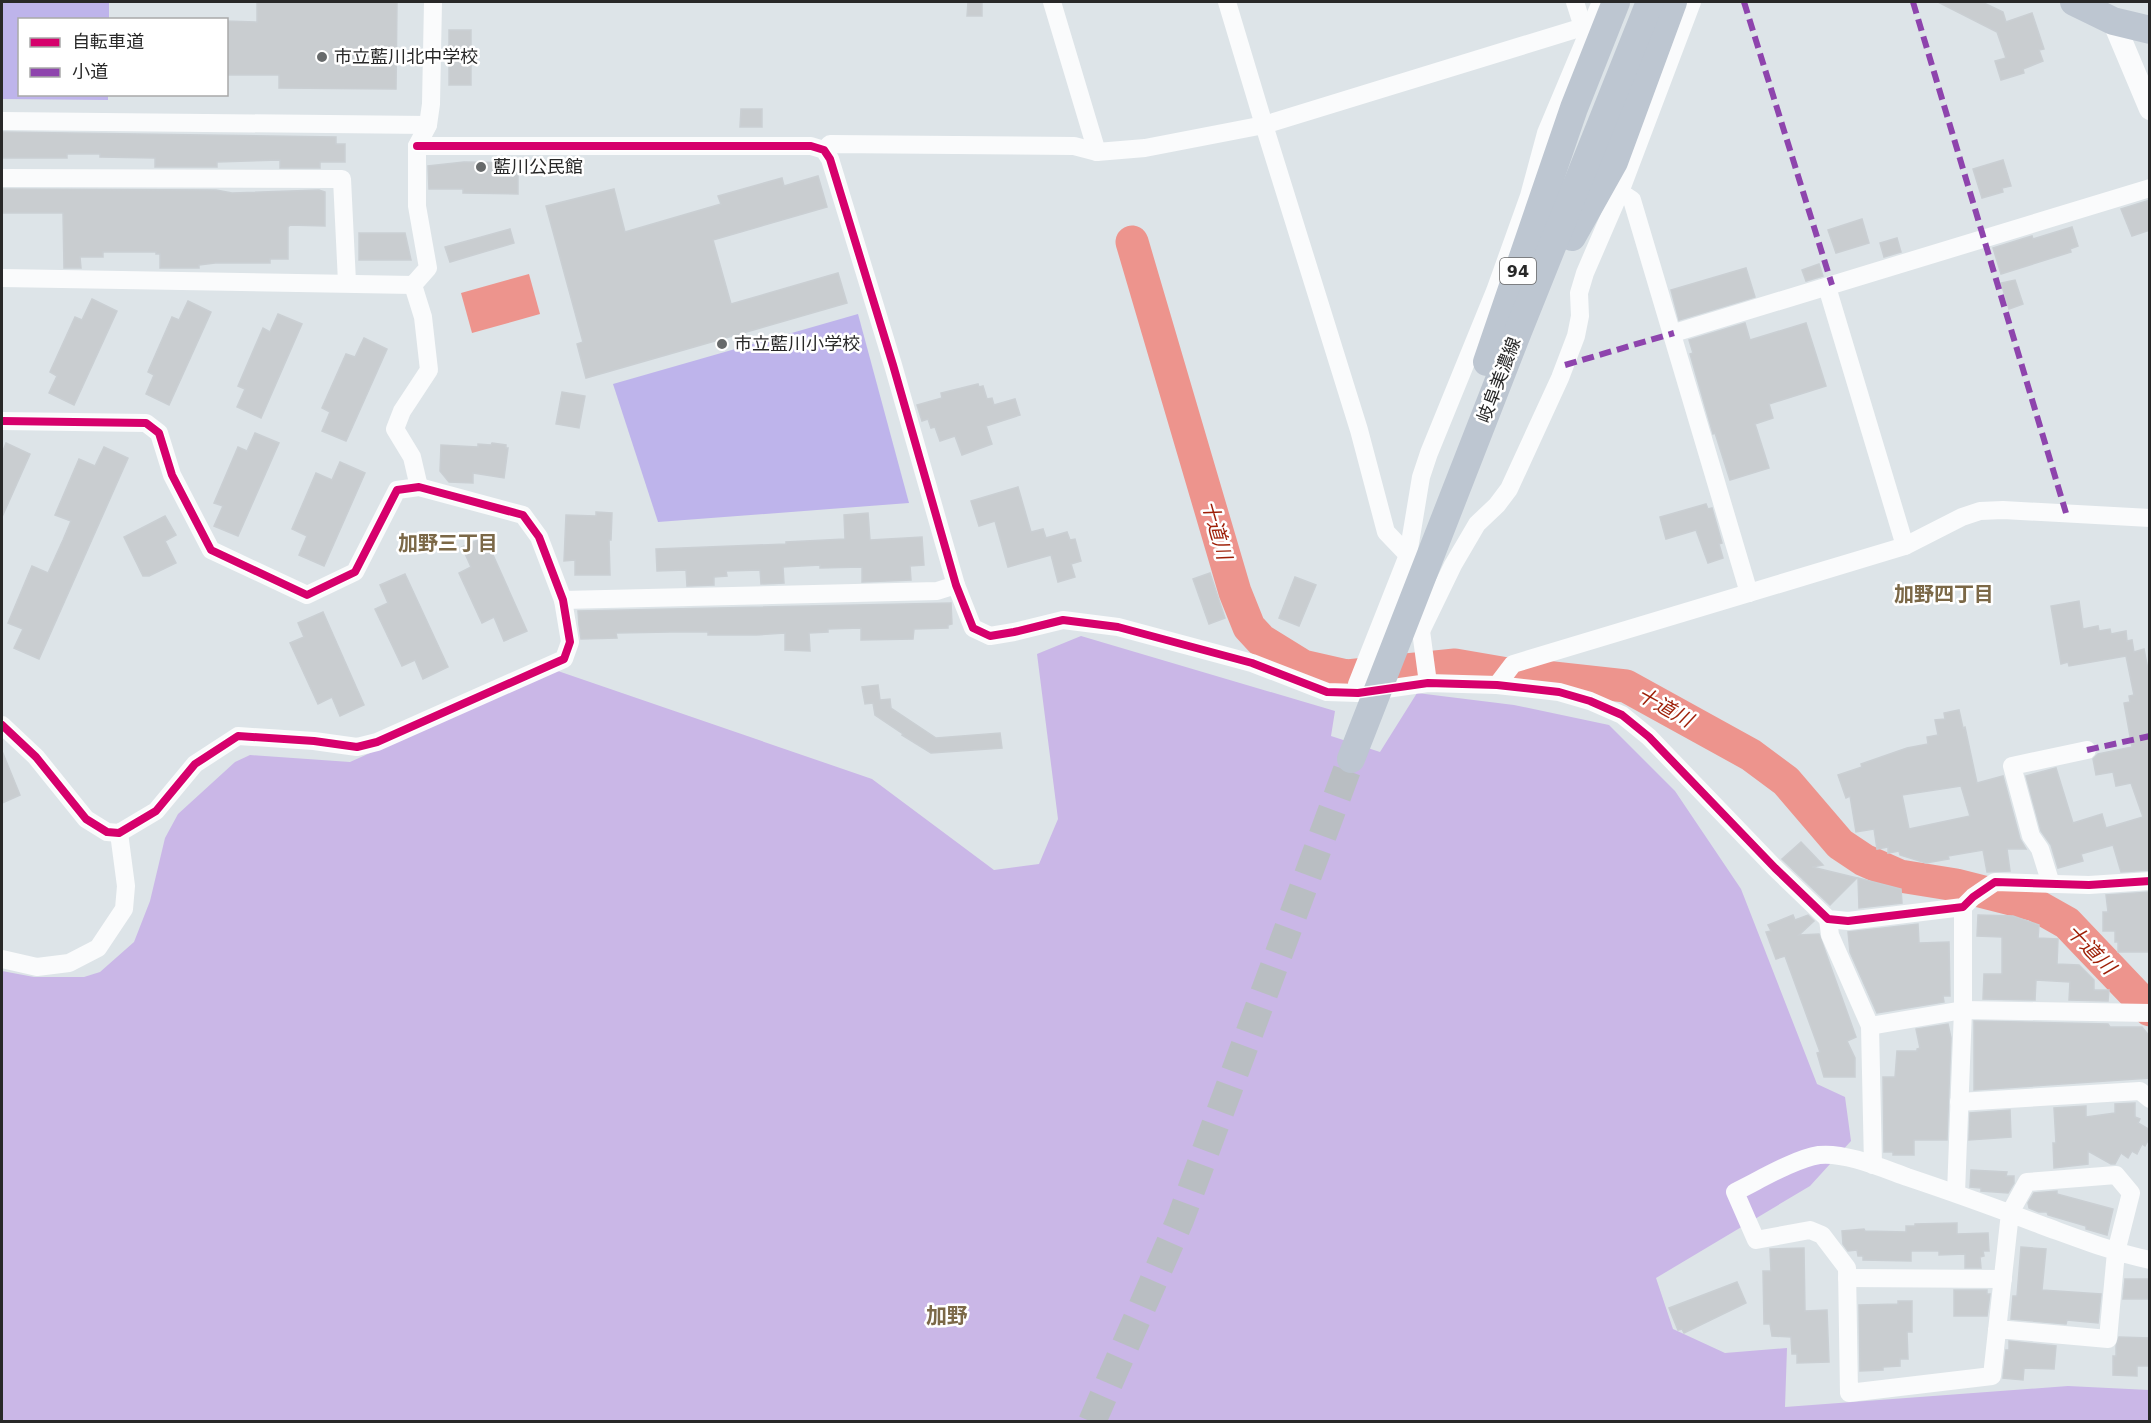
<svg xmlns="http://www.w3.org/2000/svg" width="2151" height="1423" viewBox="0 0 2151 1423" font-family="'DejaVu Sans','Noto Sans JP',sans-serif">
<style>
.green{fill:#cab7e7}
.pitch{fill:#beb4eb}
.water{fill:#ed948d}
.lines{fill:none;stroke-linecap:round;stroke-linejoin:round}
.river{stroke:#ed948d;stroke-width:33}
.building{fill:#c9cdd0;stroke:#cacfd3;stroke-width:1.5;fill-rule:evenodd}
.primary-tunnel{stroke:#b9bec2;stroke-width:28;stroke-dasharray:28 14;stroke-linecap:butt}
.minor{stroke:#fafbfc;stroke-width:18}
.tertiary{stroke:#fafbfc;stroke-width:22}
.primary{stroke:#bdc6d1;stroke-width:28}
.quiet{stroke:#8e44ad;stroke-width:6;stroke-dasharray:12 6;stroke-linecap:butt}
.cycleway-casing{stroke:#fff;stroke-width:11}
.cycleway{stroke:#d6006c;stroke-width:8}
.poi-dot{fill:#676a6b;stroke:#fff;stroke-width:2}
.labels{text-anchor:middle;stroke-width:5;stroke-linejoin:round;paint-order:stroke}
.shield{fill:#fff;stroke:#686868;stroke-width:1.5}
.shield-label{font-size:16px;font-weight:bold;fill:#282828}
.poi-label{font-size:18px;fill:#282828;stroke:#fff;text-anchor:start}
.street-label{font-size:18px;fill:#282828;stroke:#fff}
.water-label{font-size:20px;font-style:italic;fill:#9e1f07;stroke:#fff}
.neighbourhood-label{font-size:20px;font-weight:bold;fill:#7b6847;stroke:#fff}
.quarter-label{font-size:21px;font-weight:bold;fill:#7b6847;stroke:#fff}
</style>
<rect width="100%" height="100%" fill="#dde4e8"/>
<path class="green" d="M1081 636 1335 711 1331 736 1380 752 1417 693 1514 705 1609 725 1675 791 1741 889 1817 1084 1845 1097 1851 1141 1810 1186 1656 1278 1673 1329 1725 1353 1787 1348 1785 1407 2068 1386 2149 1390V1421H2V971L34 977H84L100 972 134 942 150 901 165 838 178 814 235 762 250 755 350 762 555 670 872 779 994 870 1039 864 1058 819 1037 654Z"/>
<g class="pitch">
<path d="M2 2H109V19L20 20V94L108 95V100L2 99Z"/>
<path d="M858 314 909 503 658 522 613 384Z"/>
</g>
<path class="water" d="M529 274 540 314 472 333 461 293Z"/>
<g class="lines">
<path class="river" d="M1132 242 1235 592 1249 627 1261 640 1303 666 1347 676 1455 665 1519 676 1526 675 1626 686 1751 755 1786 781 1840 844 1864 860 1900 876 1956 885 2035 905 2067 923 2150 1010"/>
</g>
<g class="building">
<path d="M257 2H397L396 89 279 88V75H226V21L257 22Z"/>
<path d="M968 2H982V16H967Z"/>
<path d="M1938 2H1982L2003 12 2006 22 2032 13 2044 49 2039 50 2043 61 2023 69 2024 73 2001 80 1995 61 2006 58 1997 32Z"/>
<rect x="449" y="30" width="22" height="55"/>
<path d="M741 109H762V127H740Z"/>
<path d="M2 132 336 137V144H345V162H320V168H280V160L217 162V167H155V158L100 157V154H67V158H2Z"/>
<path d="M2003 160 2011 186 2002 188 2003 192 1982 198 1973 169Z"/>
<path d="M464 162 518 163V194L463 193V189H429L428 166Z"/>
<path d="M818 176 827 207 713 240 731 304 838 273 847 303 586 378 577 344 583 342 546 206 614 189 625 232 721 204 718 196 782 178 784 186Z"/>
<path d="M2 189 216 190 232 193 319 190 325 192V226L290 225 288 227V259H270V263H215L199 265V268H160V254H156V252H103V257H80L81 268H64L63 213H2Z"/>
<path d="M2150 200V230L2132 236 2121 209Z"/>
<path d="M1862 219 1869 243 1836 253 1828 230Z"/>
<path d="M2072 227 2078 246 2070 249 2071 252 2001 274 1993 248 2032 236 2033 239Z"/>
<path d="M510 229 514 243 450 262 445 247Z"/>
<path d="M359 233H405L411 260H359Z"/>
<path d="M1897 238 1901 252 1884 257 1880 243Z"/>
<path d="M1819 264 1823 276 1806 281 1802 270Z"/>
<path d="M1746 268 1755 297 1679 320 1671 290Z"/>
<path d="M2015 280 2023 304 2009 309 2001 283Z"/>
<path d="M92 299 117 311 74 405 49 393 57 376 50 372 75 317 82 320Z"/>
<path d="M188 301 211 312 169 405 146 394 154 375 148 372 172 317 179 320Z"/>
<path d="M278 314 302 324 261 418 237 407 245 389 238 386 263 328 270 332Z"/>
<path d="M1745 323 1750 340 1806 323 1826 386 1769 404 1773 418 1755 424 1769 468 1730 480 1715 433 1713 434 1690 354 1693 353 1689 340Z"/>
<path d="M364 338 387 349 346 441 322 431 330 412 322 408 346 354 355 357Z"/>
<path d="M978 384 979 387 983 386 987 399 992 398 994 405 1015 399 1020 415 986 426 992 444 962 455 955 436 940 441 935 427 931 428 928 419 922 421 917 405 942 398 941 393Z"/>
<path d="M562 392 585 396 579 428 556 424Z"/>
<path d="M255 433 279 443 238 536 214 526 223 506 214 503 238 447 247 451Z"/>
<path d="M6 443 30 454 2 517V454Z"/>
<path d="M492 443 506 445V448H508L504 478 473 473V483L449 482 440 471 441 445 478 447V444L491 445Z"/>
<path d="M104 447 128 458 39 659 14 648 23 629 8 623 32 566 48 573 63 540 71 521 55 515 79 459 95 466Z"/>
<path d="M340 462 365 473 324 566 299 555 307 536 292 529 316 473 332 480Z"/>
<path d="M1018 487 1031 532 1043 529 1046 538 1067 532 1070 540 1075 539 1081 561 1071 564 1075 577 1058 582 1051 555 1008 567 995 521 979 526 971 501Z"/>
<path d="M1706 504 1708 509 1712 508 1722 543 1719 544 1723 558 1708 563 1696 530 1666 539 1660 517Z"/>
<path d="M596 512 612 513 611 540H609L610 575H575V560L564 561 566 515 596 516Z"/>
<path d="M868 513 870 540 922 537 924 565 910 566 911 580 862 582V567L820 568V565L783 567 784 583 761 584 760 570 726 571 727 576 714 577V585L687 586 686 570 657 571 656 549 786 544V542L845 539 844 515Z"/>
<path d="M165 516 176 535 165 541 176 563 149 576H143L124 537Z"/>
<path d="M485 537 527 631 504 641 494 617 482 623 459 573 471 567 462 547Z"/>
<path d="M1210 573 1225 618 1209 624 1193 579Z"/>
<path d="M405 574 448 667 423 679 415 660 402 666 375 609 388 603 380 585Z"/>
<path d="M1295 577 1316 585 1299 626 1279 618Z"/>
<path d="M2079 601 2083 629 2098 626 2099 631 2110 629 2111 634 2126 631 2127 641 2132 640 2134 652 2144 649 2150 680V870L2121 872 2113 845 2081 854 2083 861 2058 868 2051 845 2041 831 2026 776 2056 768 2073 823 2102 814 2106 828 2143 817 2131 783 2116 786 2113 772 2096 775 2093 759 2098 754 2132 747 2124 703 2130 702 2129 696 2134 695 2126 656 2069 666 2068 662 2061 664 2051 606Z"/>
<path d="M951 603 952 624 948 625V628L914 629 913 639 861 640V628L828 629V632L809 633 810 651 785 650V633L756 635H708V632H670L616 633 617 638 581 639 579 625 578 611Z"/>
<path d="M323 612 364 705 340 716 332 697 318 704 290 643 304 637 298 623Z"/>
<path d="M878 685 880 700 890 699 891 708 936 738 1000 733 1002 748 931 753 902 735 903 734 875 715 873 703 865 704 862 687Z"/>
<path d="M1959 710 1963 728 1965 727 1977 783 2003 776 2020 839 2026 849H2007L2010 871 1987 872 1983 850 1948 856 1949 859 1926 863 1900 855 1899 851 1888 853V847L1877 849 1874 829 1856 832 1850 796 1846 798 1838 775 1862 767 1861 764 1907 748 1928 744 1927 737 1938 735 1935 720 1945 719 1944 713ZM1961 786 1970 816 1909 829 1902 795Z"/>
<path d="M2 751 20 795 2 803Z"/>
<path d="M1801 842 1823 865 1812 867 1857 878 1830 905 1782 859Z"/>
<path d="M1858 878 1901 889 1902 903 1859 908Z"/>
<path d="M2150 892V952H2118V942H2115V931H2103V912H2108L2106 895Z"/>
<path d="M1793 915 1795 920 1808 915 1814 921 1799 935 1819 934 1856 1037 1847 1041 1855 1058V1077H1824L1817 1053 1820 1052 1785 956 1776 959 1766 932 1771 931 1768 925Z"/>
<path d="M1978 915 2013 916 2039 925 2038 938 2058 939 2057 964 2079 965 2094 980V990H2109L2108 1001 2069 1000 2070 982 2036 980 2035 1000 1983 999 1984 974H2002V937L1977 936Z"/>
<path d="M1918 924 1919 943 1949 942 1950 996H1943L1944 1002 1877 1013 1850 952 1848 932Z"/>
<path d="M1974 1021 2108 1024 2110 1027H2142L2150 1037V1078L1974 1090Z"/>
<path d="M1948 1024 1951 1038 1947 1140H1914V1155H1893V1152H1884L1883 1077H1895L1897 1051H1917V1049L1920 1048 1916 1029Z"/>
<path d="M2135 1103V1117L2140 1119 2138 1123 2150 1130V1137L2145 1146 2142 1144 2137 1154 2132 1151 2128 1158 2121 1153 2115 1164H2111L2088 1151V1164L2054 1168 2053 1143H2056L2054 1108 2086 1106V1117L2115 1113V1104Z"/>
<path d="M2010 1110 2011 1137 1969 1140 1970 1113Z"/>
<path d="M1971 1170 2007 1172 2006 1176H2014V1183L2008 1193 1981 1191V1188L1970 1187Z"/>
<path d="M2057 1191V1194L2113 1209 2107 1235 2086 1229V1226L2048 1215 2047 1212H2039L2029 1208 2028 1203 2034 1193Z"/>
<path d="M1957 1223V1234L1988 1233 1989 1251H1983L1984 1256 1980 1257 1981 1268H1965V1254L1939 1255V1251H1911V1261L1863 1260V1256H1858L1857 1250 1848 1251 1843 1244 1842 1231 1864 1229 1865 1231 1906 1232V1226H1915V1224Z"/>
<path d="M2021 1247 2046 1249 2042 1290 2101 1294 2098 1323 2067 1320 2066 1324 2011 1319 2013 1296H2017Z"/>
<path d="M1804 1248 1805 1311 1827 1310 1829 1362 1797 1363V1354H1792L1791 1337 1772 1336 1770 1324H1764L1763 1271H1771L1770 1249Z"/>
<path d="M2125 1279H2150V1299H2123Z"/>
<path d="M1737 1282 1746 1303 1684 1333 1682 1329 1678 1330 1669 1308Z"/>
<path d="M1954 1290H1987V1294H1990L1987 1316H1954Z"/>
<path d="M1898 1301H1912V1332H1907L1908 1359H1900V1366L1883 1367V1370L1860 1371 1859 1305 1898 1304Z"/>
<path d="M2119 1337 2150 1338V1366H2137V1376L2113 1375V1356H2116V1346Z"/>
<path d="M2009 1341 2056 1346 2054 1369 2024 1368 2023 1380 2003 1378 2006 1350H2009Z"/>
</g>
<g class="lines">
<path class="primary-tunnel" d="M1092 1422 1180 1220 1351 759"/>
<g class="minor">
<path d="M1052 2 1097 152"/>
<path d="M1227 2 1264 125 1359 430 1386 532 1408 555"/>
<path d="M1575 2 1583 27"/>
<path d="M2 121 428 125"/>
<path d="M417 146H811L824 150 830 159 893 365 956 585 973 628 990 636 1014 632 1063 620 1118 627 1252 663 1327 692 1358 693 1428 683 1497 685 1559 692 1590 701 1622 715 1649 737 1775 868 1828 919 1848 921 1963 907 1973 897 1995 882 2089 885 2150 881"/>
<path d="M824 150 830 144 1074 146 1097 152 1145 148 1264 125 1583 27 1590 29"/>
<path d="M2 178 342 179 347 282"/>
<path d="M1620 192 1632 200 1749 593"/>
<path d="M2 278 413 285 428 268 417 206V146L428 125 431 104 433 2"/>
<path d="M413 285 423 317 429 370 402 411 395 429 412 457 419 487"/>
<path d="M1827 287 1905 546"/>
<path d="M1674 333 2150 188"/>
<path d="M2 421 146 423 159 433 172 475 211 550 307 595 355 572 397 490 419 487 523 515 539 537 563 600 570 642 564 659 377 742 357 747 314 741 238 736 195 764 156 811 119 833 107 832 86 819 36 757 2 725"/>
<path d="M563 600 937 591 956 585"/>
<path d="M1418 620 1421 631 1428 683"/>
<path d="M1421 631 1453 565 1477 524 1497 505 1509 489 1560 378 1576 336 1580 316 1579 293 1585 273 1620 192 1692 2"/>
<path d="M1497 685 1513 664 1905 546 1962 517 1980 511 2003 510 2150 518"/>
<path d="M1358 693 1357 684 1408 555 1421 477 1429 453 1495 291 1529 196 1546 133 1601 2"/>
<path d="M2051 884 2040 849 2031 836 2012 766 2087 750"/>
<path d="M1828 919 1830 935 1870 1026 1873 1165"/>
<path d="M2 959 37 967 69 963 98 948 124 909 126 886 119 833"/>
<path d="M1870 1026 1963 1010 2150 1013"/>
<path d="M1959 1102 2140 1091 2150 1099"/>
<path d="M1956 1193 1963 1010V907"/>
<path d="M1847 1278 2003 1279"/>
<path d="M1997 1329 2108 1339 2116 1252 2131 1193 2116 1175 2027 1182 2010 1213 1992 1376 1849 1393 1847 1268 1822 1235 1810 1230 1756 1240 1735 1192C1758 1181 1794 1159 1819 1155 1845 1152 1882 1168 1907 1177 1952 1192 1996 1208 2041 1225 2077 1238 2112 1252 2150 1260"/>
</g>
<path class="tertiary" d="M2113 21 2150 109"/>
<g class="primary">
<path d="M2074 2 2113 21 2150 30"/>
<path d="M1572 237 1614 162 1673 2"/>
<path d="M1487 362 1574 108 1616 2"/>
<path d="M1351 759 1515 339 1650 2"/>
</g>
<g class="quiet">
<path d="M1744 2 1832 285"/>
<path d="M1913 2 2066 513"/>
<path d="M1565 365 1674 333"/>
<path d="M2087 750 2150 736"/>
</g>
<defs>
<g id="cycleway">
<path d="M417 146H811L824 150 830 159 893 365 956 585 973 628 990 636 1014 632 1063 620 1118 627 1252 663 1327 692 1358 693 1428 683 1497 685 1559 692 1590 701 1622 715 1649 737 1775 868 1828 919 1848 921 1963 907 1973 897 1995 882 2089 885 2150 881"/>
<path d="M2 421 146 423 159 433 172 475 211 550 307 595 355 572 397 490 419 487 523 515 539 537 563 600 570 642 564 659 377 742 357 747 314 741 238 736 195 764 156 811 119 833 107 832 86 819 36 757 2 725"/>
</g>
</defs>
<use href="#cycleway" class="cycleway-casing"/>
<use href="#cycleway" class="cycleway"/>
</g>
<g class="poi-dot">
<circle cx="322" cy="57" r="6"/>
<circle cx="481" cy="167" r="6"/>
<circle cx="722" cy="344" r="6"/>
</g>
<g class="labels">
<rect class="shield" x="1500" y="258" width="36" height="26" rx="4.5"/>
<g class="shield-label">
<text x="1518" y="277">94</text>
</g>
<g class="poi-label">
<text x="334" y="63">市立藍川北中学校</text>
<text x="493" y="173">藍川公民館</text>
<text x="734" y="350">市立藍川小学校</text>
</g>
<g class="street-label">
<text transform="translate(1499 380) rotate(-69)" y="6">岐阜美濃線</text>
</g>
<g class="water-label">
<text transform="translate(1217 530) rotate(74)" y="7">十道川</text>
<text transform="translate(1665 707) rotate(29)" y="7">十道川</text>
<text transform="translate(2091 949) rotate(46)" y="7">十道川</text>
</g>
<g class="neighbourhood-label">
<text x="448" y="550">加野三丁目</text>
<text x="1944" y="601">加野四丁目</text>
</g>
<g class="quarter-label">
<text x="947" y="1323">加野</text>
</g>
</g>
<rect width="2151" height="1423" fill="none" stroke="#282828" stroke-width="6"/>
<rect x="18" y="18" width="210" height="78" fill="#ffffff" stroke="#a9a9a9" stroke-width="1.5"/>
<rect x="30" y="38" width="30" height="9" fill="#d6006c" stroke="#a9a9a9" stroke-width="1.5"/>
<text x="72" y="48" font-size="18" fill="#282828">自転車道</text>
<rect x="30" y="68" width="30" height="9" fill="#8e44ad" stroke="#a9a9a9" stroke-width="1.5"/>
<text x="72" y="78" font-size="18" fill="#282828">小道</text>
</svg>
